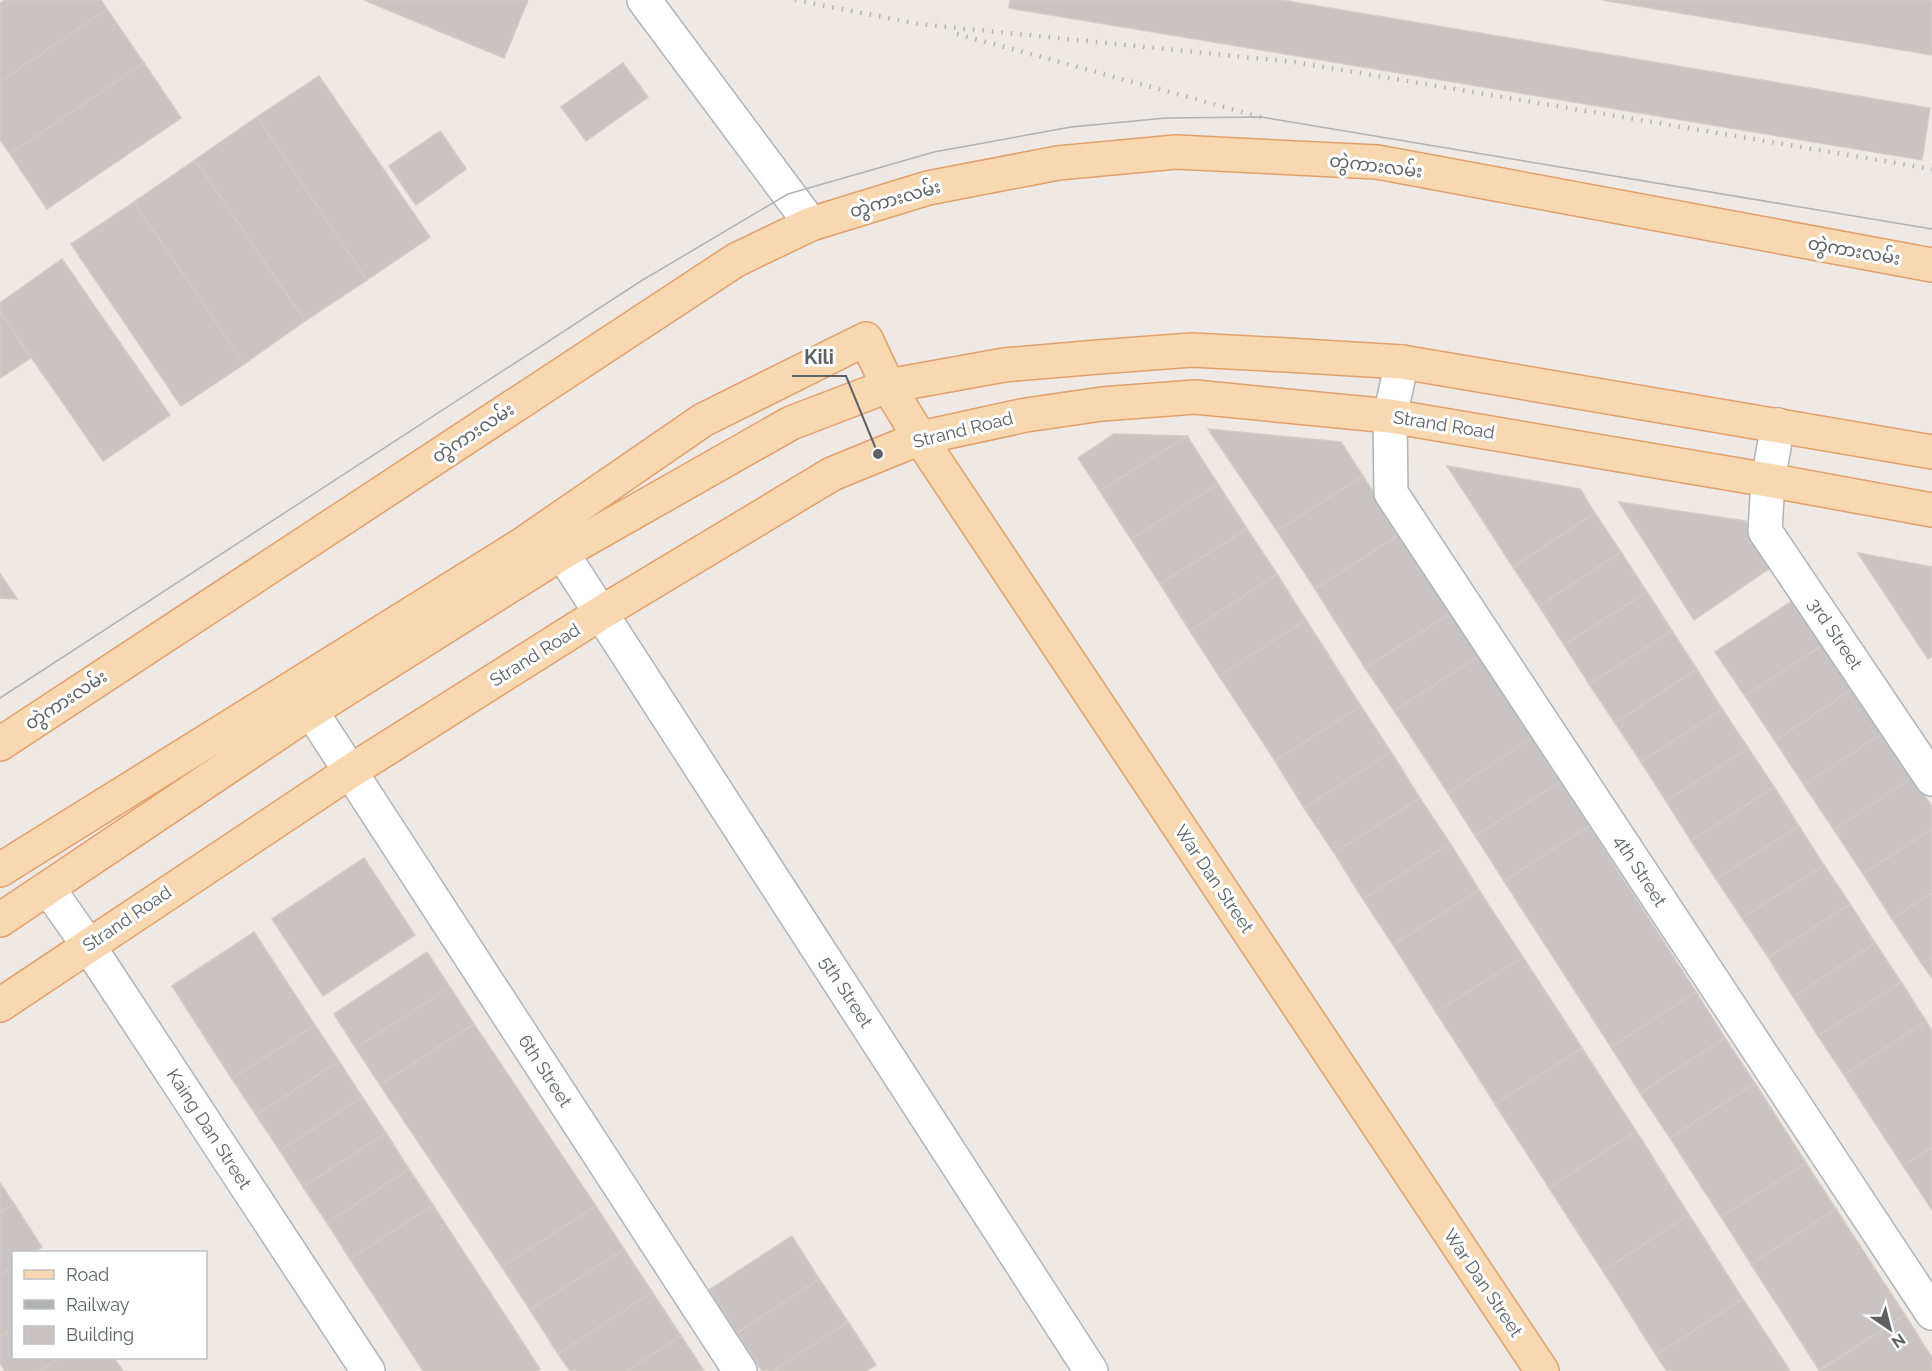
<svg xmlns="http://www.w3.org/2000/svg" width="1932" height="1371" viewBox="0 0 1932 1371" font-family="Raleway,'Noto Sans Myanmar',sans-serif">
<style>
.building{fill:#c9c4c2;stroke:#d2cac4;stroke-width:1.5}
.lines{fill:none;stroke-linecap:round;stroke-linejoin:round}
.minor-casing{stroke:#b0b4b6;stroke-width:36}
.major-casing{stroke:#e39f69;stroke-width:36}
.minor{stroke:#fff;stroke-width:33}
.major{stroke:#f7d8b1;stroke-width:33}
.tram{stroke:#b1b2b2;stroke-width:1.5}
.rail{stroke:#b1b2b2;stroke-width:4.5;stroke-dasharray:1.5 8;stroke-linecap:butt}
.labels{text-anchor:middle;stroke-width:6;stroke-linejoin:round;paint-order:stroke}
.street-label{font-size:18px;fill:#5d6264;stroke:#fff}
.leader{fill:none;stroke:#5d6264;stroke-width:2}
.callout-dot{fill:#5d6264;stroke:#fff;stroke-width:2}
.callout-label{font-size:20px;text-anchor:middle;font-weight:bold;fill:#5d6264;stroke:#fff;stroke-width:6;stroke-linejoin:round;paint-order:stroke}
</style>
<rect width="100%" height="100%" fill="#eee9e5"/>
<g class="building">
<path d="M5 0H101L107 9 0 82V3Z"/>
<path d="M364 0H528L504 58Z"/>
<path d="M1010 0H1281L1930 108 1922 160 1009 8Z"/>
<path d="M1602 0H1932V55Z"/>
<path d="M107 9 144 63 10 154 0 140V82Z"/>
<path d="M144 63 181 118 47 209 10 154Z"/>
<path d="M623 63 648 97 586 141 561 107Z"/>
<path d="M319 76 430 237 367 280 257 117Z"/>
<path d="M257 117 367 280 305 321 195 160Z"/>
<path d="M440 131 466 169 416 205 389 166Z"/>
<path d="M195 160 305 321 244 364 134 202Z"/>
<path d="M134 202 244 364 181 406 71 244Z"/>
<path d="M62 259 170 415 103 461 0 312V303Z"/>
<path d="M0 312 31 358 0 378Z"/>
<path d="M1208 429 1341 442 1363 476 1277 531Z"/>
<path d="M1114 434 1187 436 1100 491 1078 458Z"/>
<path d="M1187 436 1218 484 1131 539 1100 491Z"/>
<path d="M1447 466 1580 489 1595 513 1513 567Z"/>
<path d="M1363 476 1400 534 1315 589 1277 531Z"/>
<path d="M1218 484 1247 529 1160 584 1131 539Z"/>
<path d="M1619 502 1745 521 1773 566 1694 620Z"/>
<path d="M1595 513 1621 552 1539 606 1513 567Z"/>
<path d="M1247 529 1277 574 1190 631 1160 584Z"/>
<path d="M1400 534 1451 613 1365 668 1315 589Z"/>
<path d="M1621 552 1647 592 1564 645 1539 606Z"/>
<path d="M1858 553 1932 567V656L1928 659Z"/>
<path d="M0 574 17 599 0 598Z"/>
<path d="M1277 574 1306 620 1219 676 1190 631Z"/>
<path d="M1647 592 1672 631 1589 684 1564 645Z"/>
<path d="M1795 599 1824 644 1745 696 1715 652Z"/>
<path d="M1451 613 1479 656 1394 711 1365 668Z"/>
<path d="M1306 620 1361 706 1275 761 1219 676Z"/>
<path d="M1672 631 1697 669 1615 723 1589 684Z"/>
<path d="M1824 644 1854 688 1775 741 1745 696Z"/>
<path d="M1479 656 1532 738 1448 793 1394 711Z"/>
<path d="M1697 669 1722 709 1641 762 1615 723Z"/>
<path d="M1854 688 1883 733 1804 785 1775 741Z"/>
<path d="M1361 706 1391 752 1304 808 1275 761Z"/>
<path d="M1722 709 1748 748 1666 801 1641 762Z"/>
<path d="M1883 733 1913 777 1834 830 1804 785Z"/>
<path d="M1532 738 1560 782 1475 836 1448 793Z"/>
<path d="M1748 748 1774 787 1691 841 1666 801Z"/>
<path d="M1391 752 1420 798 1334 853 1304 808Z"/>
<path d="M1913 777 1932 807V829L1863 874 1834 830Z"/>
<path d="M1560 782 1589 826 1504 881 1475 836Z"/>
<path d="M1774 787 1799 826 1716 879 1691 841Z"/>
<path d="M1420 798 1450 843 1363 899 1334 853Z"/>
<path d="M1589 826 1696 992 1611 1047 1504 881Z"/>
<path d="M1799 826 1824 865 1742 918 1716 879Z"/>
<path d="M1932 829V893L1892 919 1863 874Z"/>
<path d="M1450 843 1479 890 1393 945 1363 899Z"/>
<path d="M364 858 415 935 323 996 272 919Z"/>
<path d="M1824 865 1850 904 1768 957 1742 918Z"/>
<path d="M1479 890 1523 957 1436 1012 1393 945Z"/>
<path d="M1932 893V957L1922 964 1892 919Z"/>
<path d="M1850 904 1875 943 1793 997 1768 957Z"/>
<path d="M254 932 315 1025 232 1079 172 986Z"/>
<path d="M1875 943 1901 982 1818 1036 1793 997Z"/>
<path d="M427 952 450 987 356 1048 334 1014Z"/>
<path d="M1523 957 1582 1048 1495 1104 1436 1012Z"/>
<path d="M1932 957V978L1922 964Z"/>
<path d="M1901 982 1926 1021 1844 1075 1818 1036Z"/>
<path d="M450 987 474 1024 380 1085 356 1048Z"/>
<path d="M1696 992 1725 1038 1640 1093 1611 1047Z"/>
<path d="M1926 1021 1932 1031V1147L1903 1166 1844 1075Z"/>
<path d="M474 1024 596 1206 502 1267 380 1085Z"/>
<path d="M315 1025 339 1061 256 1115 232 1079Z"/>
<path d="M1725 1038 1755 1083 1670 1138 1640 1093Z"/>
<path d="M1582 1048 1636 1131 1549 1188 1495 1104Z"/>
<path d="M339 1061 362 1097 280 1151 256 1115Z"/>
<path d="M1755 1083 1806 1163 1721 1217 1670 1138Z"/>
<path d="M362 1097 386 1133 303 1187 280 1151Z"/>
<path d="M1636 1131 1689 1215 1603 1271 1549 1188Z"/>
<path d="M386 1133 409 1169 327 1223 303 1187Z"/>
<path d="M1932 1147V1210L1903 1166Z"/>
<path d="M1806 1163 1836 1209 1751 1264 1721 1217Z"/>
<path d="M409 1169 433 1205 350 1259 327 1223Z"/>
<path d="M0 1183 14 1204 0 1213Z"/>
<path d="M14 1204 42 1247 34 1252H14V1266L0 1275V1213Z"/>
<path d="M433 1205 540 1369 537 1371H423L350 1259Z"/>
<path d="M596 1206 624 1249 530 1310 502 1267Z"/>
<path d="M1836 1209 1905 1315 1819 1370 1751 1264Z"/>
<path d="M1689 1215 1743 1299 1656 1355 1603 1271Z"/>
<path d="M792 1236 819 1279 737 1333 709 1290Z"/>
<path d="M624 1249 652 1292 558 1354 530 1310Z"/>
<path d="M14 1266V1327L0 1336V1275Z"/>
<path d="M819 1279 848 1322 773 1371H762L737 1333Z"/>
<path d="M652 1292 681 1336 627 1371H570L558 1354Z"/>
<path d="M1743 1299 1790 1371H1667L1656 1355Z"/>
<path d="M1905 1315 1932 1358V1371H1820Z"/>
<path d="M848 1322 876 1365 866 1371H773Z"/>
<path d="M14 1327V1358H60L40 1371H5L0 1363V1336Z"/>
<path d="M681 1336 704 1371H627Z"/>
<path d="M60 1358H114L123 1371H40Z"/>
</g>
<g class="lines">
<defs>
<g id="minor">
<path d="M644 0 811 224"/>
<path d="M1402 362 1390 416 1391 493 1932 1313"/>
<path d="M1778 425 1768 480 1765 531 1932 779"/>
<path d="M562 553 1091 1371"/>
<path d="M311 711 740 1371"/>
<path d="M48 888 88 945 368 1371"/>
</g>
<g id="major">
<path d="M0 744 736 260 811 224 928 188 1058 163 1176 152 1377 162 1932 265"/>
<path d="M0 870 520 546 703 420 866 339 888 386 920 438 1542 1371"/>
<path d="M0 920 311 711 562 553 791 423 888 386 1004 365 1098 357 1192 350 1287 355 1402 362 1932 452"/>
<path d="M0 1005 351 771 601 613 832 474 920 438 1026 415 1102 404 1195 397 1390 416 1768 480 1932 510"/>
</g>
</defs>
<use href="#minor" class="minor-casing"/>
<use href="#major" class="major-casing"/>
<use href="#minor" class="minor"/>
<use href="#major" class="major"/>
<path class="tram" d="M0 698 641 281 788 194 934 152 1071 127 1166 118 1261 117 1932 229"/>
<g class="rail">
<path d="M795 0 919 24 1294 62 1932 169"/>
<path d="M957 34 1261 117"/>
</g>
</g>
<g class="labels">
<g class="street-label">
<text transform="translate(1376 166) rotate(7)" y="6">တွဲကားလမ်း</text>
<text transform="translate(895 199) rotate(-16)" y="6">တွဲကားလမ်း</text>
<text transform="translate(1854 251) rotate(10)" y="6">တွဲကားလမ်း</text>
<text transform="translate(1444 425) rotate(9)" y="6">Strand Road</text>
<text transform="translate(963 430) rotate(-14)" y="6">Strand Road</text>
<text transform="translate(473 433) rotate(-33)" y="6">တွဲကားလမ်း</text>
<text transform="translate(1835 634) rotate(56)" y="6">3rd Street</text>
<text transform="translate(535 655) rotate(-32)" y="6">Strand Road</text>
<text transform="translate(66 700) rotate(-33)" y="6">တွဲကားလမ်း</text>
<text transform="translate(1640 871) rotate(57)" y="6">4th Street</text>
<text transform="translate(1214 879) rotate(56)" y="6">War Dan Street</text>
<text transform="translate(127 919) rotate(-34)" y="6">Strand Road</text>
<text transform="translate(846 992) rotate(57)" y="6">5th Street</text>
<text transform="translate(545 1071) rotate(57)" y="6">6th Street</text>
<text transform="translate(209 1129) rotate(57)" y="6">Kaing Dan Street</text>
<text transform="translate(1483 1283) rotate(56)" y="6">War Dan Street</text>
</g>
</g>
<path class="leader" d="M878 454L846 376H792"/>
<circle class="callout-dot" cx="878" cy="454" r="6"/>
<g class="callout-label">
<text x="819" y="364">Kili</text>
</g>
<rect x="12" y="1251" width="195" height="108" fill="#ffffff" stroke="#bec0c1" stroke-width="1.5"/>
<rect x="24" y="1270" width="30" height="9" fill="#f7d8b1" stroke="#bec0c1" stroke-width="1.5"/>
<text x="66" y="1281" font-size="18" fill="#5d6264">Road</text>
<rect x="24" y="1300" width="30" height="9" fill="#b1b2b2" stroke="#bec0c1" stroke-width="1.5"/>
<text x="66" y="1311" font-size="18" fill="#5d6264">Railway</text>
<rect x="24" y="1326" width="30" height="18" fill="#c9c4c2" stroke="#bec0c1" stroke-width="1.5"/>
<text x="66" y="1341" font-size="18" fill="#5d6264">Building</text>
<g transform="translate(1890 1329) rotate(145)" stroke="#ffffff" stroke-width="4.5" paint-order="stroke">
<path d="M0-4.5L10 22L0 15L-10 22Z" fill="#5d6264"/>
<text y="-9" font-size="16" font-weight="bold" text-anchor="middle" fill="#5d6264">N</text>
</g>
</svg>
